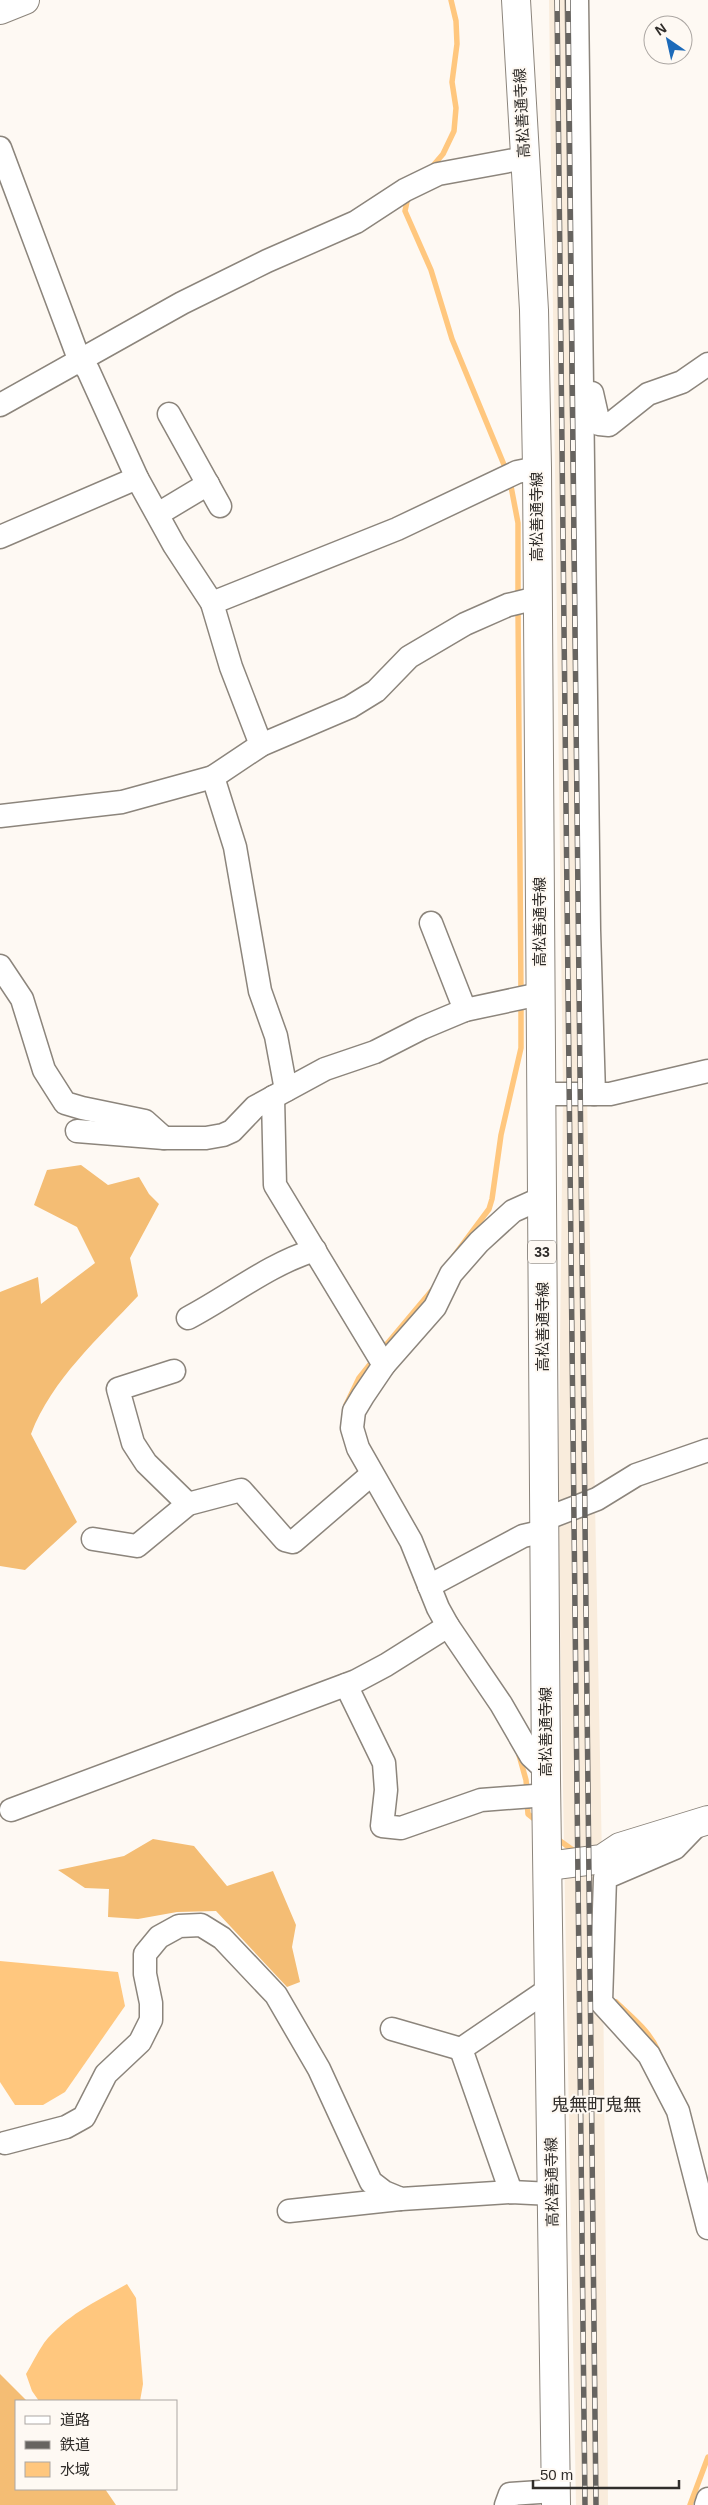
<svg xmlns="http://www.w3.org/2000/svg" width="708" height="2505" viewBox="0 0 708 2505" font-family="Arial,'Noto Sans JP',sans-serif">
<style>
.built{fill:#f9ecdc}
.forest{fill:#f4bd74}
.water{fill:#ffc77e}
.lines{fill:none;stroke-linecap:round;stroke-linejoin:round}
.stream{stroke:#ffc77e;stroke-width:5.5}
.street-casing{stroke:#8c857c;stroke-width:25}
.secondary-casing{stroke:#8c857c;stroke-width:30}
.primary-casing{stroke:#8c857c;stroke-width:30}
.street{stroke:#fff;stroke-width:22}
.secondary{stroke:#fff;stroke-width:28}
.primary{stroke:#fff;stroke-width:28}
.rail-casing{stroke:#676460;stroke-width:5.5}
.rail{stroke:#fef9f3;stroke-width:4;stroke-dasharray:11;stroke-linecap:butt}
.labels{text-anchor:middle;stroke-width:4;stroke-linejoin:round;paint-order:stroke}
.shield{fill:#fef9f3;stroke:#6e6a66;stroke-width:1}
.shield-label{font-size:14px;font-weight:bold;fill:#302d2a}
.street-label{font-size:15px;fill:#302d2a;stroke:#fef9f3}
.quarter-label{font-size:18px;fill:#302d2a;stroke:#fef9f3}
</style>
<rect width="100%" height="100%" fill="#fef9f3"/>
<path class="built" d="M549 0H574L587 1094 602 1859 608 2505H576L558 1514 563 1094Z"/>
<g class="forest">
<path d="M81 1165 108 1185 139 1177 149 1194 159 1204 130 1258 138 1296C99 1338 52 1379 31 1434L77 1522 25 1570 0 1566V1292L38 1277 41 1304 95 1263 77 1227 34 1205 47 1170Z"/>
<path d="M153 1839 194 1846 227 1886 273 1871 296 1925 292 1947 300 1982 287 1987 216 1911 177 1912 138 1919 108 1917 109 1889 85 1888 58 1870 124 1856Z"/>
<path d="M0 2374 27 2401H16V2489H105L116 2505H0Z"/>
</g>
<g class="water">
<path d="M0 1961 118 1972 125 2006 65 2092 43 2105H15L0 2082Z"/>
<path d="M127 2284 136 2298 143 2384 140 2401H39L32 2391 26 2374C32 2364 37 2353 44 2343 66 2315 97 2301 127 2284Z"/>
</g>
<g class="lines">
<g class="stream">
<path d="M431 168 443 154 454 131 456 108 452 82 457 44 456 21 451 0"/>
<path d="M408 197 405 211 431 270 452 339 507 472"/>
<path d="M510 481 518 523V599"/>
<path d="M518 608 521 994"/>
<path d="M454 1256 489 1209 492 1199 501 1135 521 1048V1003"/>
<path d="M381 1351 433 1289"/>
<path d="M346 1405 359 1378 375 1358"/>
<path d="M519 1755 526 1780 527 1792"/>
<path d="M527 1801 528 1814 538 1822"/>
<path d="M556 1838 577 1853"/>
<path d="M616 2002C631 2017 650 2031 658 2051"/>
<path d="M690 2505 708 2457"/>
</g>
<defs>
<g id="street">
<path d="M577 0 589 930 594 1094"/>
<path d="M0 148 79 359 88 370 137 478 174 545 212 603 231 667 261 745"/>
<path d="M592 393 599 424 609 425 648 394 682 382 708 364"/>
<path d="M0 405 182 303 267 261 356 222 405 190 438 174 525 158"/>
<path d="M169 414 220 506"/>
<path d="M158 514 208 484"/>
<path d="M0 537 137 478"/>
<path d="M212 603 397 529 517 472 537 468"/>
<path d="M213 777 235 847 260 991 276 1036 286 1090"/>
<path d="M0 816 122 802 213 777 261 745 350 707 376 691 409 657 465 624 508 605 537 598"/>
<path d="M431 923 465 1010"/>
<path d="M0 966 22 999 44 1070 65 1103 82 1108 145 1121 164 1138"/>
<path d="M542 1094H610L708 1071"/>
<path d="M273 1097 275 1185 384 1365"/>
<path d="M77 1131 164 1138H206L223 1135 232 1131 255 1107 325 1069 375 1052 422 1028 465 1010 540 994"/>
<path d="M542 1198 513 1211 479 1242 451 1274 435 1307 384 1365 363 1396 354 1411 352 1428 358 1448 411 1541 438 1608 448 1626 501 1704 531 1756 546 1770"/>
<path d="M188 1318C230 1296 269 1264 315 1250"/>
<path d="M174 1371 118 1389 133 1443 146 1463 188 1504"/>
<path d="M545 1519 597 1499 636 1475 708 1450"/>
<path d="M93 1539 137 1546 188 1504 241 1490 285 1540 293 1542 372 1474"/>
<path d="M429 1586 523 1536 545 1531"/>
<path d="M346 1685 384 1763 386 1790 382 1826 401 1828 481 1800 547 1795"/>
<path d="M11 1810 356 1681 386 1665 448 1626"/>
<path d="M700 1822 675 1848 605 1878 601 2002 649 2055 678 2111 708 2228"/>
<path d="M392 2029 461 2049"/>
<path d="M5 2143 66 2127 84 2117 106 2074 140 2042 151 2020V2003L145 1974V1954L159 1937 179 1926 201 1925 222 1938 276 1995 319 2069 371 2182 384 2192 401 2199 511 2192 552 2194"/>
<path d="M511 2192 461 2049 549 1989"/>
<path d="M289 2211 400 2199"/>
<path d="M506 2505 510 2494 555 2491"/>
<path d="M706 2505 708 2499"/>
</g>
<g id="secondary">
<path d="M0 10 25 0"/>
<path d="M548 1866 602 1859 620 1847 708 1820"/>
</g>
<path id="primary" d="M516 0 534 310 537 468 546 1780 556 2505"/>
</defs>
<use href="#street" class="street-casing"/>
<use href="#secondary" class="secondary-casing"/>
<use href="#primary" class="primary-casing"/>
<use href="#street" class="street"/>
<use href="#secondary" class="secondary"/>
<use href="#primary" class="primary"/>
<defs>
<g id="rail">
<path d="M557 0 585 2505"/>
<path d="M568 0 596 2505"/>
</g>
</defs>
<use href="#rail" class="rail-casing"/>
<use href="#rail" class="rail"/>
</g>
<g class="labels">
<rect class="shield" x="528" y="1240.5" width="28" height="23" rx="4"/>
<g class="shield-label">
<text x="542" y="1257">33</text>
</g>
<g class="street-label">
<text transform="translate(522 113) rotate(-93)" y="5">高松善通寺線</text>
<text transform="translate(537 517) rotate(-90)" y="5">高松善通寺線</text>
<text transform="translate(540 922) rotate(-90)" y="5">高松善通寺線</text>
<text transform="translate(543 1327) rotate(-90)" y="5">高松善通寺線</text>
<text transform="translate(546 1732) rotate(-90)" y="5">高松善通寺線</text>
<text transform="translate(552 2182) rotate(-91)" y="5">高松善通寺線</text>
</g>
<g class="quarter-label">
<text x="596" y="2111">鬼無町鬼無</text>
</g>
</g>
<rect x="15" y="2400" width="162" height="90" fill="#fef9f3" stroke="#aca7a3"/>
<rect x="25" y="2416" width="25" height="8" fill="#ffffff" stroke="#aca7a3"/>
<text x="60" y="2425" font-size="15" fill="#302d2a">道路</text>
<rect x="25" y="2441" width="25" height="8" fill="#676460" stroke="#aca7a3"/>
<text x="60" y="2450" font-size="15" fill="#302d2a">鉄道</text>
<rect x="25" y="2462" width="25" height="15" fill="#ffc77e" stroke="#aca7a3"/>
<text x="60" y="2475" font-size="15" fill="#302d2a">水域</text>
<g transform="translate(668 40) rotate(326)"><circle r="24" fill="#fef9f3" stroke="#aca7a3"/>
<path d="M0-4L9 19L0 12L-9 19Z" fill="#1c6ab9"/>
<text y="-8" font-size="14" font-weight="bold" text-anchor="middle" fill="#302d2a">N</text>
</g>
<path d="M533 2480v8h146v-8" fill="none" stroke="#302d2a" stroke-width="2.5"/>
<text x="540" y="2480" font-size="15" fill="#302d2a" stroke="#fef9f3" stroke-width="4" paint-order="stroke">50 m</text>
</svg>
